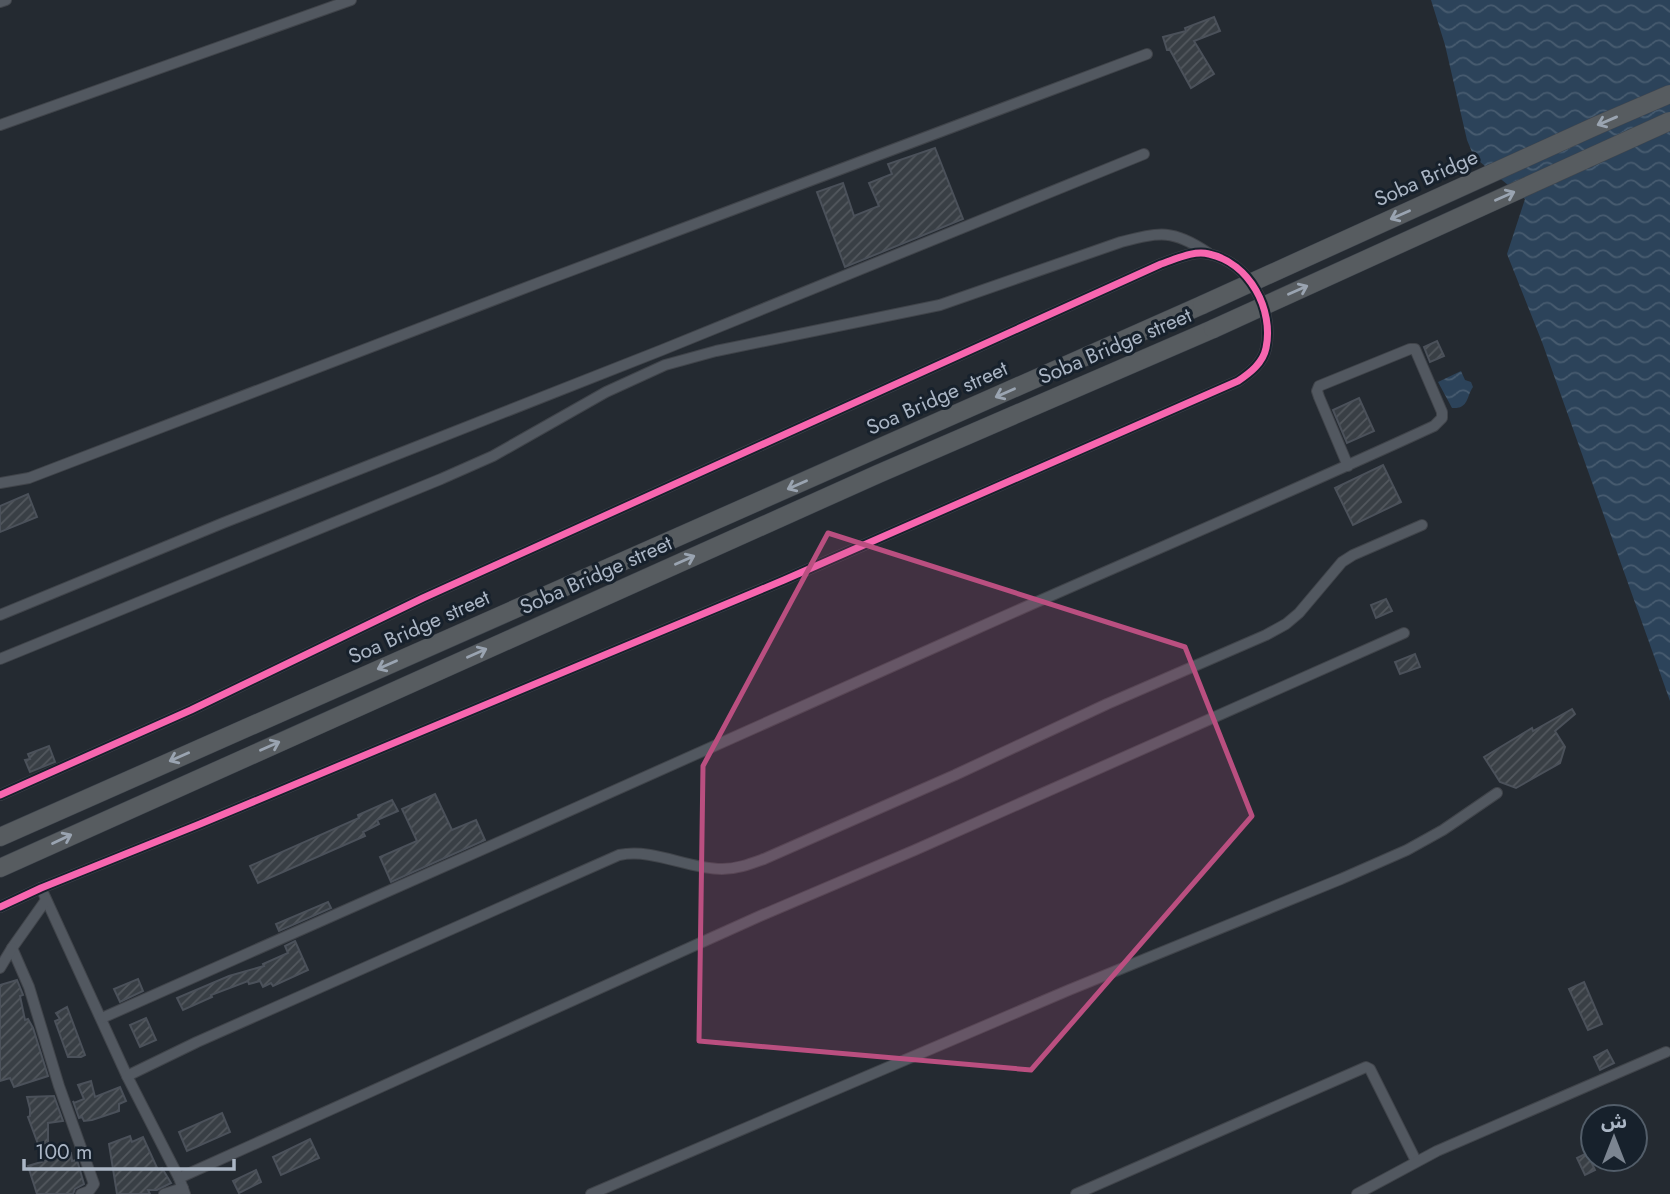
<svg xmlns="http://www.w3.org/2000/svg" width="1670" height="1194" viewBox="0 0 1670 1194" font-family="Jost,'Noto Sans Arabic',sans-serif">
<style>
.water{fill:url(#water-waves)}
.building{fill:url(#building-hatch);stroke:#4b515a;stroke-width:2}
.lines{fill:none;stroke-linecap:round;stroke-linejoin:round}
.minor-casing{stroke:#40444a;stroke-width:12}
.trunk-casing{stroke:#40464e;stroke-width:19}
.minor{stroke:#525860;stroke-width:10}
.trunk{stroke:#575c60;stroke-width:18}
.trunk-bridge-casing{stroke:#40464e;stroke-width:19;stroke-linecap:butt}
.trunk-bridge{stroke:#575c60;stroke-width:18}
.cycleway-casing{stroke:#17212c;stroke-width:11}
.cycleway{stroke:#f766af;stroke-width:7}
.oneway{stroke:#9aa4b1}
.marked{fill:#ba4f80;fill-opacity:0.2;stroke:#ba4f80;stroke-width:5;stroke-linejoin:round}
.labels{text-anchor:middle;stroke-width:6;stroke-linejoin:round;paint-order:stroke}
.street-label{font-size:21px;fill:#abb6c5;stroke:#17212c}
</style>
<defs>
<pattern id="water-waves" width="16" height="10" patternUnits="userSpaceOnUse" patternTransform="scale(1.75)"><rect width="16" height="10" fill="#2c435a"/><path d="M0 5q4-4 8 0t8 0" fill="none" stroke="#485c70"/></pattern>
<pattern id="building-hatch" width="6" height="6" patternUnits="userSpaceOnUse" patternTransform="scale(1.75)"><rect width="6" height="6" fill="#393f45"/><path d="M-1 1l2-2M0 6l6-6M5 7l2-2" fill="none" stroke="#53585e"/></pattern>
</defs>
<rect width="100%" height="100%" fill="#242a31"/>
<g class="water">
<path d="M1431 0H1670V701L1542 342 1507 254 1525 199 1474 157 1467 140 1445 45Z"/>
<path d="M1461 371 1465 380 1471 382 1473 387C1466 397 1469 409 1452 408L1438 382Z"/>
</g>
<g class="building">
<path d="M1214 17 1220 31 1194 41 1214 74 1191 88 1170 50H1167L1163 37 1186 31 1185 28Z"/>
<path d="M935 148 963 219 845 267 817 192 843 183 854 216 879 206 869 183 892 174 888 164Z"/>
<path d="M1437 341 1444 356 1430 362 1424 347Z"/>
<path d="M1359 398 1374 431 1347 443 1333 410Z"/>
<path d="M1383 465 1401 502 1353 525 1335 488Z"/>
<path d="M28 494 37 517 0 532V506Z"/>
<path d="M1386 599 1392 611 1376 618 1371 605Z"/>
<path d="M1415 654 1420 667 1400 674 1395 662Z"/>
<path d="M1572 709 1575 714 1555 731 1565 747 1560 763 1516 788 1500 782 1484 757 1532 728 1533 731Z"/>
<path d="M49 746 55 762 30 772 25 760 30 759 28 754Z"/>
<path d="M435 794 452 830 476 820 485 840 391 882 380 857 417 841 402 809Z"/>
<path d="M392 800 398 811 377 820 379 824 363 832 365 836 258 883 250 866 359 818 358 815Z"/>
<path d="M328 902 331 908 279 931 276 924Z"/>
<path d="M295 941 308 970 273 986 271 983 263 987 260 981 249 984 248 981 211 995 212 997 183 1010 177 998 229 976 264 966 263 964 288 953 285 946Z"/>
<path d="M138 979 143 991 120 1002 114 989Z"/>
<path d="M17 980 23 995 20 996 25 1020 28 1019 33 1028 48 1076 14 1087 10 1078 0 1081V985Z"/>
<path d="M1584 982 1602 1024 1588 1030 1569 989Z"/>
<path d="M67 1007 85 1055 81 1057H68L55 1021 60 1019 56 1013Z"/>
<path d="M146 1018 156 1040 140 1047 130 1025Z"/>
<path d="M1607 1050 1614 1063 1600 1070 1594 1057Z"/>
<path d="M91 1081 95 1097 120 1087 126 1101 119 1104V1111L92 1120 84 1121 82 1117 79 1118 73 1101 74 1103 84 1099 78 1085Z"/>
<path d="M54 1096 63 1121 48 1123V1143L38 1144 28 1117 30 1116V1109L27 1097Z"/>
<path d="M222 1113 230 1132 187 1151 179 1132Z"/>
<path d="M130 1136 132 1142 143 1137 158 1170 162 1168 171 1183 157 1190H148L150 1194H117L109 1144Z"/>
<path d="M310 1139 319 1158 281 1175 273 1157Z"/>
<path d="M71 1153 72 1161 77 1160 84 1184 75 1189 73 1194H37L28 1166Z"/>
<path d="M1587 1153 1595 1170 1585 1175 1577 1158Z"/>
<path d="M256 1170 261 1182 239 1193 233 1181Z"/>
</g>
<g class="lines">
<defs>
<g id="minor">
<path d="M0 2 6 0"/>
<path d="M0 125 351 0"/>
<path d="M0 483 29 478 538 283 1147 54"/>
<path d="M0 615 223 523 662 350 1144 154"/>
<path d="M0 659 441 479 493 456 606 392 665 365 716 351 940 305 1121 242C1160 232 1173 229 1208 253"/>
<path d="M0 795 191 710 423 598 1161 264C1176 259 1194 250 1209 254 1250 263 1274 310 1266 348 1263 363 1250 373 1238 381L784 580 200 824 41 888 0 907"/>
<path d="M41 888 127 1076 179 1178 185 1194"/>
<path d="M46 900 12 948 29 987 59 1086 94 1184 89 1191 81 1194"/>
<path d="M0 968 12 948"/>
<path d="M102 1018C394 889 687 759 978 628 1130 560 1283 496 1434 426L1442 418V412L1415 349H1410L1319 386 1317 391 1319 397 1348 466"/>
<path d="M127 1076 197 1042 619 855C654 848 687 869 722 869 737 869 750 864 764 859L955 775 1107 704 1266 635 1286 624 1299 613 1342 562 1353 555 1422 525"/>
<path d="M179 1178 760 916 915 850 1404 633"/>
<path d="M164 1194 183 1188"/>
<path d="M591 1194 1069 990 1341 879 1407 850 1443 830 1497 793"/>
<path d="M1076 1194 1366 1067 1370 1069 1416 1161"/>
<path d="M1357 1194 1437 1151 1666 1052"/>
</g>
<g id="trunk">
<path d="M0 837 1202 305"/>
<path d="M0 868 878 474 1213 329"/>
</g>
</defs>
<use href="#minor" class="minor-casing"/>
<use href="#trunk" class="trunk-casing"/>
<use href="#minor" class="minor"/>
<use href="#trunk" class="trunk"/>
<defs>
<g id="trunk-bridge">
<path d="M1202 305 1598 125 1670 94"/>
<path d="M1213 329 1670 121"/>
</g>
</defs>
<use href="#trunk-bridge" class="trunk-bridge-casing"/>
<use href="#trunk-bridge" class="trunk-bridge"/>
<defs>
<path id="cycleway" d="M0 795 191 710 423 598 1161 264C1176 259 1194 250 1209 254 1250 263 1274 310 1266 348 1263 363 1250 373 1238 381L784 580 200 824 41 888 0 907"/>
</defs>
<use href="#cycleway" class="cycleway-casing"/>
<use href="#cycleway" class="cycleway"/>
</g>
<defs><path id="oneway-shaft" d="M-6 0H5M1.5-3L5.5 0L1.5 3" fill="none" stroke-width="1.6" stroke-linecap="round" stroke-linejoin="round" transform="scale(1.75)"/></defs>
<g class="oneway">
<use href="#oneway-shaft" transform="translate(1607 121) rotate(157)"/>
<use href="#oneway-shaft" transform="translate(1505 196) rotate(-24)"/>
<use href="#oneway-shaft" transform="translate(1400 215) rotate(156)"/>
<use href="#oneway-shaft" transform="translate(1298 290) rotate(-24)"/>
<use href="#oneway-shaft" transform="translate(1005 393) rotate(156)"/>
<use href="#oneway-shaft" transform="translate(797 485) rotate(156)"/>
<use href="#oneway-shaft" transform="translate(685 560) rotate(-24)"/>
<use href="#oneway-shaft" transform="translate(477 653) rotate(-24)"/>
<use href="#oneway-shaft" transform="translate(387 665) rotate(156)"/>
<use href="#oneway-shaft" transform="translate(270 746) rotate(-24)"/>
<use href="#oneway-shaft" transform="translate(179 757) rotate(156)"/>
<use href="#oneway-shaft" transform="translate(62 839) rotate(-25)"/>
</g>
<path class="marked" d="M828 533 1185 647 1252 816 1031 1070 699 1041 703 766Z"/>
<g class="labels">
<g class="street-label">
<text transform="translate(1426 178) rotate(-24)" y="7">Soba Bridge</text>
<text transform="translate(1115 346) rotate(-23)" y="7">Soba Bridge street</text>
<text transform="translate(937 398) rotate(-24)" y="7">Soa Bridge street</text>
<text transform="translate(596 575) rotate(-24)" y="7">Soba Bridge street</text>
<text transform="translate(419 627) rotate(-24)" y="7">Soa Bridge street</text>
</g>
</g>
<g transform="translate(1614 1138)"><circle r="33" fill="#17212c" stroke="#525d69" stroke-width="2"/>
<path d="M0-5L12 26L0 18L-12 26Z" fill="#7c8591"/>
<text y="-10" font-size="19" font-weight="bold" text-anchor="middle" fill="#abb6c5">ش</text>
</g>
<path d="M24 1159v10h210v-10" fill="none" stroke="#abb6c5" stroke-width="3.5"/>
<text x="35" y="1159" font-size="21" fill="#abb6c5" stroke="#17212c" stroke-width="5" paint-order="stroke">100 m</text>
</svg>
